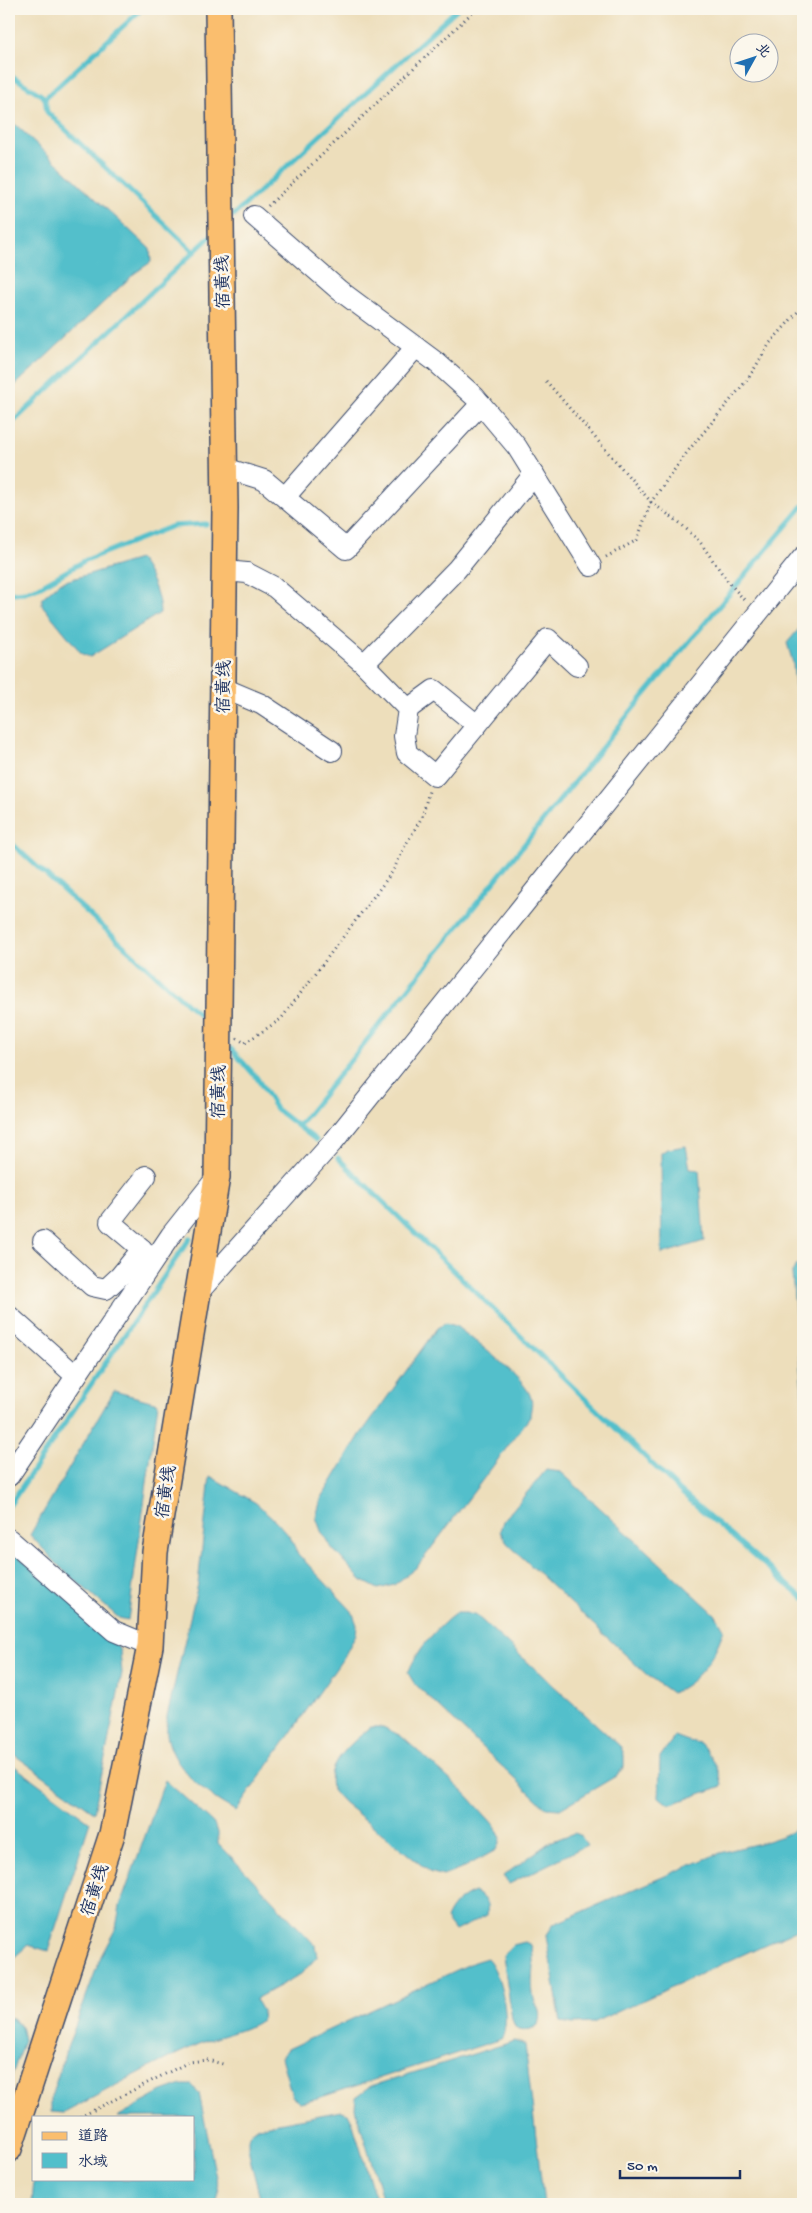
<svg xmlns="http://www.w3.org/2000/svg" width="812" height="2213" viewBox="0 0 812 2213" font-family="'Gochi Hand','LXGW WenKai TC',sans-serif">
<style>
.water{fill:#52bfcb;stroke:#367794}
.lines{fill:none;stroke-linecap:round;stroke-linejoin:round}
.stream{stroke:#52bfcb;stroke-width:5}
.minor-casing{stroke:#3a496c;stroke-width:22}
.major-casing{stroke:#3a496c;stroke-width:28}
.path{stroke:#3a496c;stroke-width:3;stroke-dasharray:1 4;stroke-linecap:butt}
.minor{stroke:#fff;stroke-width:20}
.major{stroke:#fabe6e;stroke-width:25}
.labels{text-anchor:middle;stroke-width:5;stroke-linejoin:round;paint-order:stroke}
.street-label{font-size:18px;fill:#1b2f5e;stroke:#fbf7ec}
</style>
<rect width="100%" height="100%" fill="#fbf7ec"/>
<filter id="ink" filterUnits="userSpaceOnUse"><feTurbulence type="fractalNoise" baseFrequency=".02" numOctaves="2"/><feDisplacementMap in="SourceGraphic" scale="10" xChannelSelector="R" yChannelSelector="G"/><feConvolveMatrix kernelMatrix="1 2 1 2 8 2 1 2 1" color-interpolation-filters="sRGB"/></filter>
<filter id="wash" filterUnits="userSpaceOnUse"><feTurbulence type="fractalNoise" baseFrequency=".0096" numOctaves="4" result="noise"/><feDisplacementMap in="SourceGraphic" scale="20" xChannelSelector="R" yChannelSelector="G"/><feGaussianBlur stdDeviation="1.12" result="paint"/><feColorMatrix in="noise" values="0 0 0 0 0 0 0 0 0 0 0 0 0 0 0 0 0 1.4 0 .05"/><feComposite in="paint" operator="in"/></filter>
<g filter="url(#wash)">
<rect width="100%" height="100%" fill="#eddebb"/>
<g class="water">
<path d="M9 124 16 125 150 249 151 262 135 273 9 391Z"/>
<path d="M139 559C150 572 160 596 160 613L90 657 82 654 42 605V598L59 583Z"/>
<path d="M803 624V695L795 686 793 663 787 643Z"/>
<path d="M803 716V814L798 730Z"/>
<path d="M686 1146 690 1169 699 1170 704 1241 662 1254 661 1153 667 1149Z"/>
<path d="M803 1264V1403L792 1273 796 1265Z"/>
<path d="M446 1323 456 1326C473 1340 527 1379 531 1398 533 1404 530 1411 530 1417L417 1567 394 1585 378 1589 361 1580 330 1546 321 1531 316 1517 321 1499 360 1435 437 1328Z"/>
<path d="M114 1391 158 1403 128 1620 119 1618 61 1568 30 1535Z"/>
<path d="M546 1470 561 1472 715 1614 724 1629C714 1658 699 1681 672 1693L647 1675 507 1543 500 1531 503 1521Z"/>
<path d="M210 1476 256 1503 275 1520 290 1537 298 1554 352 1611 357 1625 356 1634 344 1657 236 1811C208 1797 176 1771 168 1740 166 1733 167 1724 167 1716L198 1584Z"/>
<path d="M11 1550 114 1641 120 1651 122 1673 94 1812 9 1751V1554Z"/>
<path d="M456 1613H466L477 1616 621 1747 624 1755V1767L616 1776 560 1809 546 1808 414 1683 408 1673C417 1650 436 1628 456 1613Z"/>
<path d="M371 1727H383L401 1736 466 1794 494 1825 501 1838 496 1850 461 1869 443 1876 430 1872 343 1802C339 1797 333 1792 331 1786 325 1764 356 1739 371 1727Z"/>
<path d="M675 1736 688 1741 700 1743C711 1755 720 1769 722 1786L669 1805 659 1797 660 1757Z"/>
<path d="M9 1762 90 1822 48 1951 28 1945 9 1962Z"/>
<path d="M165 1780 213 1823 218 1832V1843L315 1945 317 1957 301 1974 255 1999 262 2011 261 2020C244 2032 223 2034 204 2042 156 2062 110 2089 64 2113L51 2112V2097L66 2051 101 1956 116 1928 120 1906Z"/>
<path d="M803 1823V1927L593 2023 573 2024 561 2022 546 1936 554 1924C608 1901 661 1877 715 1855 741 1845 783 1843 803 1823Z"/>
<path d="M574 1833 581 1836 587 1845 509 1884 503 1876 550 1842Z"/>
<path d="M474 1892C485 1898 489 1902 487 1915L455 1931 446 1919C451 1906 461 1897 474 1892Z"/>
<path d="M525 1942 531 1945C536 1961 530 1978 533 1994 535 2009 543 2007 538 2025 530 2031 523 2031 515 2027L512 2019 503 1956 513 1945Z"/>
<path d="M487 1958C500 1970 512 2024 501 2039L318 2098 300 2102 292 2096 281 2057 288 2049 474 1962Z"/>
<path d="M9 2017 21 2026 24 2040 9 2084Z"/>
<path d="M515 2041 525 2045 544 2204H384L355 2108 356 2097 371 2086Z"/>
<path d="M182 2085H192L199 2093 219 2192 216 2204H32L34 2179H194V2117H117L162 2092Z"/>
<path d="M341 2111 348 2113 352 2121 373 2191 379 2204H262C258 2188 247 2154 248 2139 249 2133 253 2130 258 2127Z"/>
</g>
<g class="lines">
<g class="stream">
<path d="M9 73C20 83 33 88 45 98L142 9"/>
<path d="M45 98 47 112 194 252"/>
<path d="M234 215 457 9"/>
<path d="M9 426 212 235"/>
<path d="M9 590 13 593 25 592 39 587 86 560 173 526 206 524"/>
<path d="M9 841 206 1021"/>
<path d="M231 1049 257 1078 276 1109 316 1140"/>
<path d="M298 1126 632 710 803 506"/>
<path d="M338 1158 681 1492 803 1598"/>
<path d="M9 1506 190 1238"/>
</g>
</g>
</g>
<g filter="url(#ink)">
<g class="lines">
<defs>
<g id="minor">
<path d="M254 216 339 290 436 362 475 397 517 447 591 566"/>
<path d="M225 468 264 480 346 549 481 404"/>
<path d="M285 497 416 347"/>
<path d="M225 571 247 573 274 587 364 664 408 709 404 736 407 753 435 776 548 639 577 666"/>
<path d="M364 664 457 569 534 474"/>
<path d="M223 688 261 704 332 751"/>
<path d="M408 709 434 690 477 725"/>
<path d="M146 1176 110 1222 142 1249 149 1259"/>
<path d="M43 1241 92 1286 106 1289 120 1276 142 1249"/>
<path d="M197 1294 333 1142 803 557"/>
<path d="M9 1316 76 1376"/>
<path d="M9 1476 171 1235 217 1177"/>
<path d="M9 1539 114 1631 150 1646"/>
</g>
<path id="major" d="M9 2149 112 1834 150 1646 155 1552 217 1177 225 508 218 9"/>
</defs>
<use href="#minor" class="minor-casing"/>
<use href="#major" class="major-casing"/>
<g class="path">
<path d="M268 206 476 9"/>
<path d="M546 381 651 502 680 523 700 542 726 579 746 602"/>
<path d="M606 557 637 540 651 502 688 451 748 379 770 343 803 306"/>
<path d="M237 1038 245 1043 281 1019 393 871 405 846 422 817 429 791"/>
<path d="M80 2117 189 2062 207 2060 223 2064"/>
</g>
<use href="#minor" class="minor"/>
<use href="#major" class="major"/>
</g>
</g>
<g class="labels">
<g class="street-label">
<text transform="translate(222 282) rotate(-91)" y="6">宿黄线</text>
<text transform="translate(223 687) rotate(-89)" y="6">宿黄线</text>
<text transform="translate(218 1092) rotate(-89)" y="6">宿黄线</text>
<text transform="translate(165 1492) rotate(-81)" y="6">宿黄线</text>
<text transform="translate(94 1890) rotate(-72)" y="6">宿黄线</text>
</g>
</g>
<rect width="812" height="2213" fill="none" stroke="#fbf7ec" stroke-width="30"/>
<rect x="32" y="2116" width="162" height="65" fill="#fbf7ec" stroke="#a1a7b3"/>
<rect x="42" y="2132" width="25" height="8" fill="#fabe6e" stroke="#a1a7b3"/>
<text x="78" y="2140" font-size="15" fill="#1b2f5e">道路</text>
<rect x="42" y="2153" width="25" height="15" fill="#52bfcb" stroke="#a1a7b3"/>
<text x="78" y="2166" font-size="15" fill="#1b2f5e">水域</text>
<g transform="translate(754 58) rotate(50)"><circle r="24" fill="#fbf7ec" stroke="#a1a7b3"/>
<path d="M0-4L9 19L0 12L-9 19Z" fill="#1f6fb2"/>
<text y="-8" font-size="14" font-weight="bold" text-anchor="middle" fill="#1b2f5e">北</text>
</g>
<path d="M620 2170v8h120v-8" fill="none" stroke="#1b2f5e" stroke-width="2.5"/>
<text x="627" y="2170" font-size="15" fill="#1b2f5e" stroke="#fbf7ec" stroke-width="4" paint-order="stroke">50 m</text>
</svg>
